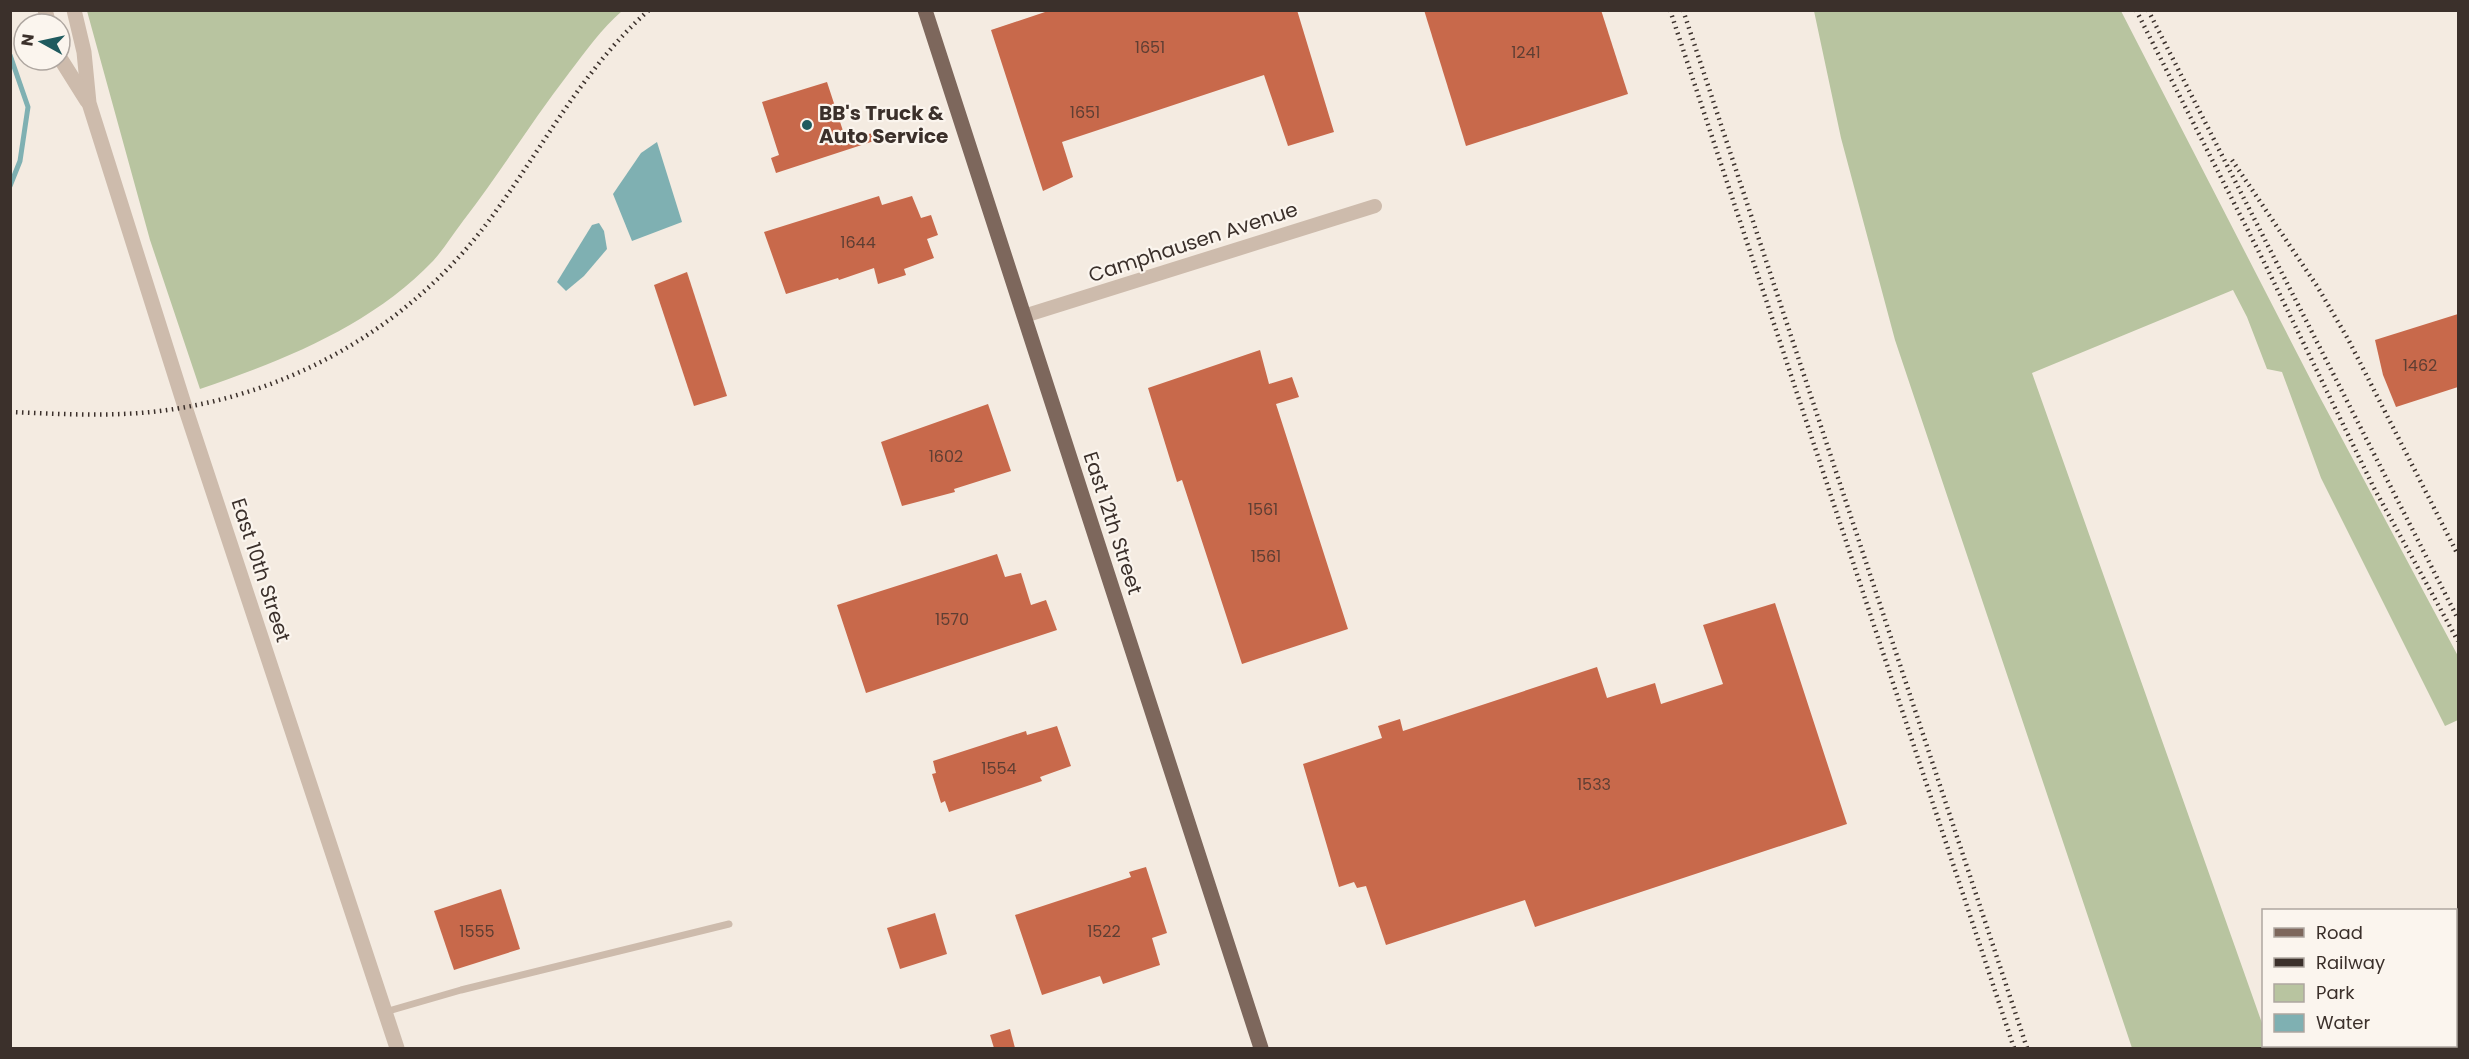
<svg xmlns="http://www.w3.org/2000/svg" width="2469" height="1059" viewBox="0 0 2469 1059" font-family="Poppins,sans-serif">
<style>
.green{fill:#b8c4a0}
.water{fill:#7fb0b2}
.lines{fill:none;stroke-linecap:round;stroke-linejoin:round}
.stream{stroke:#7fb0b2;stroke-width:5}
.building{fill:#c8694b}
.service{stroke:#cdbbac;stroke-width:7}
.minor{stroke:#cdbbac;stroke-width:14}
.tertiary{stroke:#cdbbac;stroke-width:15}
.primary{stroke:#7d675c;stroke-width:15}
.rail{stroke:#3b302b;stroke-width:4.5;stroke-dasharray:1.5 4.5;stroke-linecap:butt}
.poi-dot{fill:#1f5a5e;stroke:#fbf5ee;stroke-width:2}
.labels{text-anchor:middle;stroke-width:4.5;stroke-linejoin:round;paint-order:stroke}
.number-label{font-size:16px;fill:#5e3e33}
.poi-label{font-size:20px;font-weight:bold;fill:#3b302b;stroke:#fbf5ee;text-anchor:start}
.street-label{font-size:20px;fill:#3b302b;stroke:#fbf5ee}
</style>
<rect width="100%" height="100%" fill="#f4ebe1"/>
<g class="green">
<path d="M87 11V10L622 11C601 29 586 51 569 73 532 121 500 173 463 221 453 234 444 249 433 261 371 326 282 361 200 389L150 240Z"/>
<path d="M1814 11H2121L2316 390 2458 656V720L2445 726 2321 478 2282 372 2267 369 2247 317 2233 290 2032 373 2263 1026 2264 1046H2270L2271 1048H2132L1895 340 1841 138Z"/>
</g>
<g class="water">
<path d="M657 142 682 222 632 241 613 194 641 153Z"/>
<path d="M599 223 604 231 607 249 584 276 566 291 557 282 592 225Z"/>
</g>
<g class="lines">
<path class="stream" d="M10 55 28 107 20 161 10 186"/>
</g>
<g class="building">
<path d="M1051 10H1297L1334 132 1288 146 1264 75 1062 142 1073 177 1043 191 991 30Z"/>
<path d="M1424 10H1601L1628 94 1466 146Z"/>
<path d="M827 82 845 137 875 133 877 140 776 173 771 158 779 155 762 102Z"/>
<path d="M879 196 882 205 912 196 921 218 931 215 938 235 927 239 934 258 904 269 906 275 878 284 874 268 839 280 838 278 786 294 764 232Z"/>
<path d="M687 272 727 396 694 406 654 285Z"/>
<path d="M2458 314V387L2396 407 2383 375 2375 340Z"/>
<path d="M1260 350 1269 384 1292 377 1299 397 1276 404 1348 629 1242 664 1182 480 1177 482 1148 388Z"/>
<path d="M988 404 1011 471 954 489 955 492 902 506 881 442Z"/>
<path d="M997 554 1005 577 1021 573 1031 605 1046 600 1057 630 866 693 837 605Z"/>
<path d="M1775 603 1847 824 1535 927 1525 900 1386 945 1366 886 1357 888 1354 882 1339 887 1303 764 1382 738 1378 726 1400 719 1403 731 1597 667 1607 698 1655 683 1661 704 1723 684 1703 625Z"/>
<path d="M1057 726 1071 766 1040 777 1042 781 949 812 945 801 941 803 932 774 936 773 933 761 1026 731 1027 735Z"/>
<path d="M1146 867 1167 933 1152 938 1160 965 1103 984 1100 976 1042 995 1015 915 1131 877 1129 872Z"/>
<path d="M501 889 520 949 454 970 434 911Z"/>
<path d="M935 913 947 954 900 969 887 928Z"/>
<path d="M1010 1029 1015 1048H994L990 1035Z"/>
</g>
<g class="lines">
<path class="service" d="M385 1012 461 990 729 924"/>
<path class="minor" d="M1024 316 1375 206"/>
<g class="tertiary">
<path d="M45 10 49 24"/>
<path d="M74 10 84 52 89 103 185 407 397 1048"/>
<path d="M60 58 87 101"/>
</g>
<path class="primary" d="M925 10 1261 1048"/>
<g class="rail">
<path d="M1670 10 2014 1048"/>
<path d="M1683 10 2027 1048"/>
<path d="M2136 10 2265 264 2374 488 2458 641"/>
<path d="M2148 10 2458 619"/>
<path d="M2232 160 2317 286 2348 339 2458 555"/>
<path d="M10 412C60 414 111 417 160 411 296 394 417 322 496 211 546 142 584 68 649 10"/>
</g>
</g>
<circle class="poi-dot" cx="807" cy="125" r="6"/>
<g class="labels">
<g class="number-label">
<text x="1150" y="53">1651</text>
<text x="1526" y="58">1241</text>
<text x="1085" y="118">1651</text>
<text x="858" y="248">1644</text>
<text x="2420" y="371">1462</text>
<text x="946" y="462">1602</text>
<text x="1263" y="515">1561</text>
<text x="1266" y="562">1561</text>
<text x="952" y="625">1570</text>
<text x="999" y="774">1554</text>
<text x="1594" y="790">1533</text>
<text x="477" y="937">1555</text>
<text x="1104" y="937">1522</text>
</g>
<g class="poi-label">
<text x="819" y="120">BB's Truck &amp;<tspan x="819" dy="23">Auto Service</tspan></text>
</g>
<g class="street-label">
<text transform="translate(1193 242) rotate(-18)" y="7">Camphausen Avenue</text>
<text transform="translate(1113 523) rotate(72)" y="7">East 12th Street</text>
<text transform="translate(261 570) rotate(72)" y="7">East 10th Street</text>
</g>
</g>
<rect width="2469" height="1059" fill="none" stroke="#3b302b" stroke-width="24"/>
<rect x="2262" y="909" width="195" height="138" fill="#fbf5ee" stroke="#aea6a0" stroke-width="1.5"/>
<rect x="2274" y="928" width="30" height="9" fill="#7d675c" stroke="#aea6a0" stroke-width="1.5"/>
<text x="2316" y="939" font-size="18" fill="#3b302b">Road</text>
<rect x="2274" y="958" width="30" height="9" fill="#3b302b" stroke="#aea6a0" stroke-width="1.5"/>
<text x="2316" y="969" font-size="18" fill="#3b302b">Railway</text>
<rect x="2274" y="984" width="30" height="18" fill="#b8c4a0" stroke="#aea6a0" stroke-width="1.5"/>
<text x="2316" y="999" font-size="18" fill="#3b302b">Park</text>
<rect x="2274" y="1014" width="30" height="18" fill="#7fb0b2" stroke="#aea6a0" stroke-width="1.5"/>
<text x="2316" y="1029" font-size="18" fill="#3b302b">Water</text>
<g transform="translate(42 42) rotate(278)"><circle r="28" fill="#fbf5ee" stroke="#aea6a0" stroke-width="1.5"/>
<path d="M0-4.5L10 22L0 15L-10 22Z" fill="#1f5a5e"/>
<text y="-9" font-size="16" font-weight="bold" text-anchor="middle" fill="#3b302b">N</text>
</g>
</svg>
